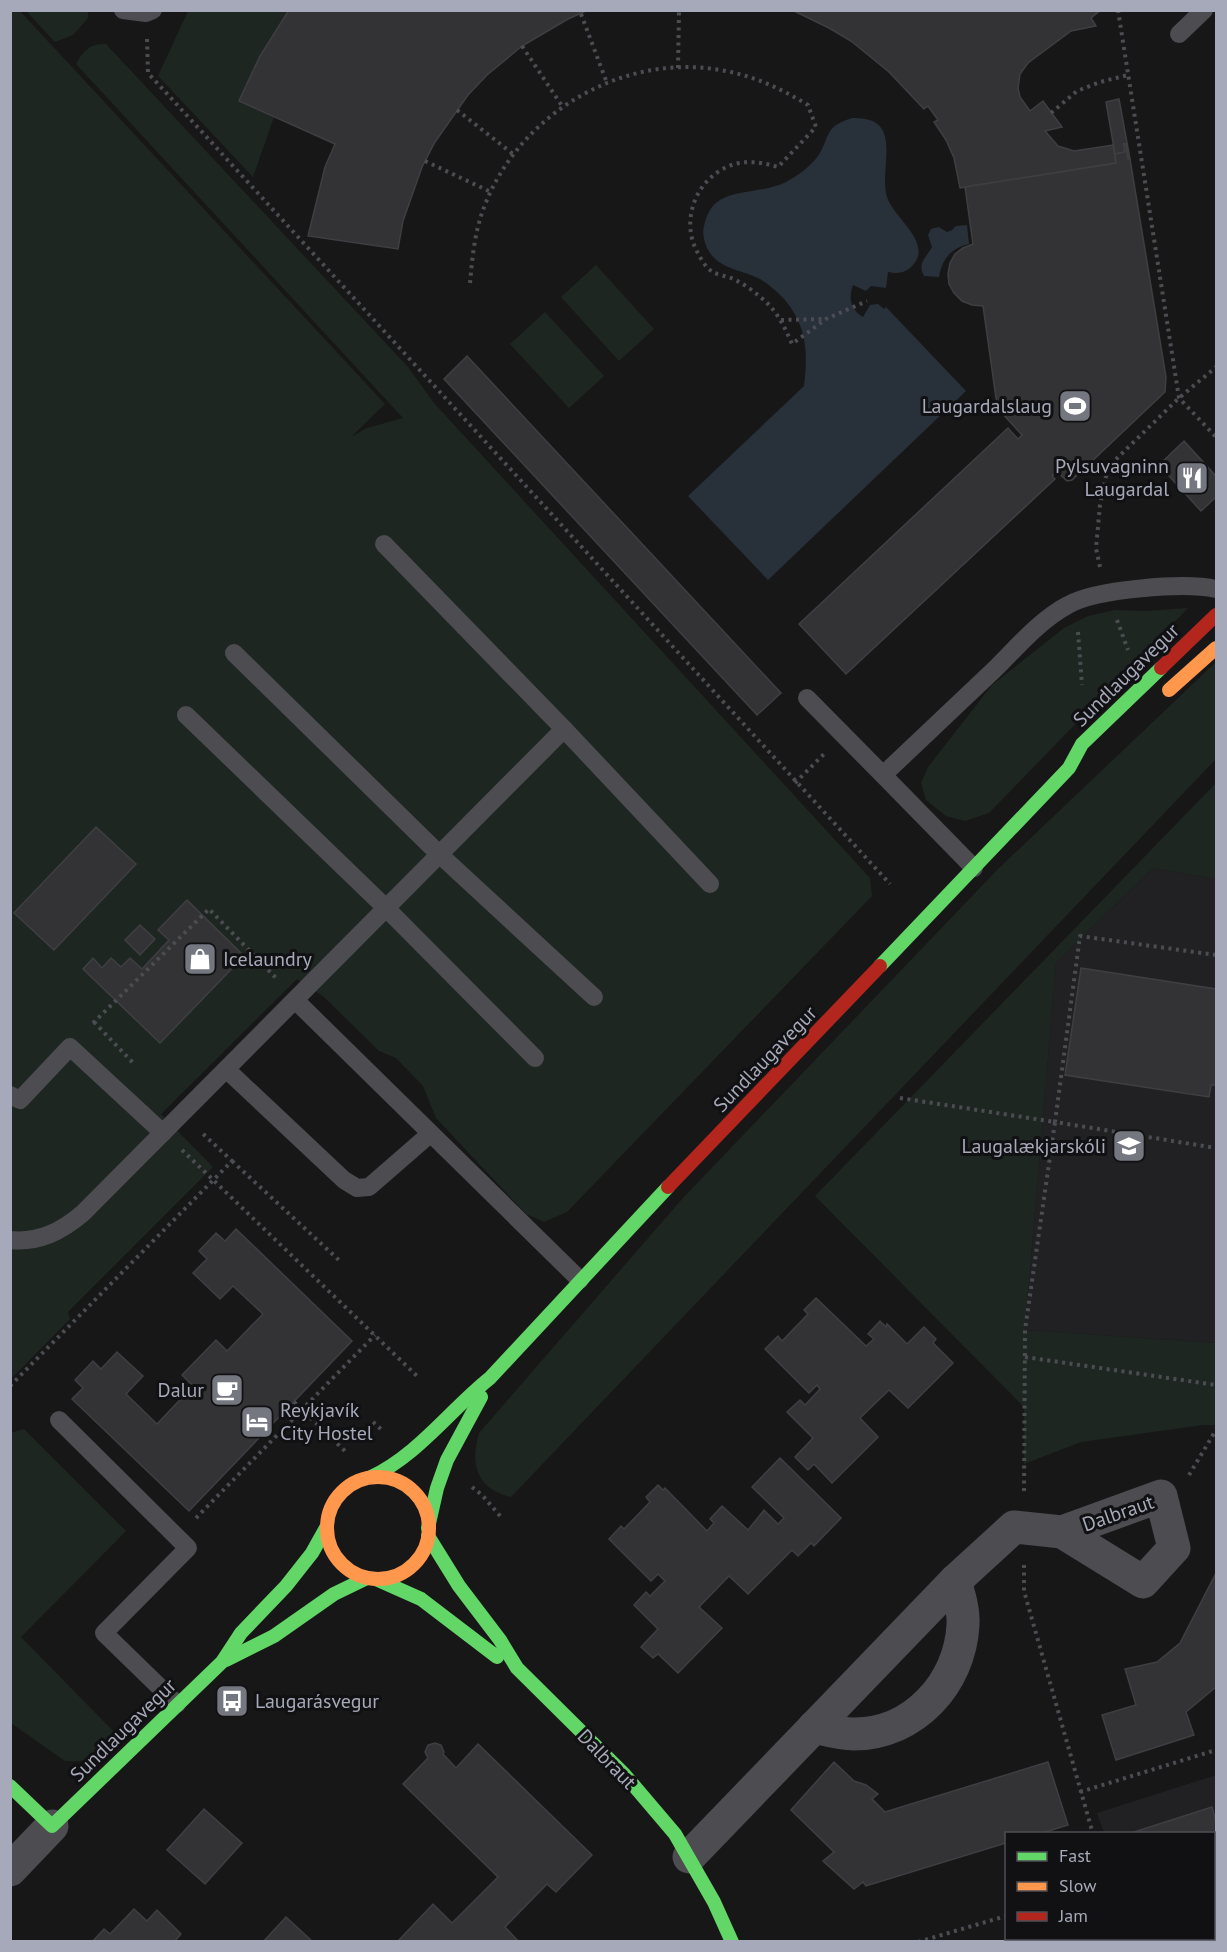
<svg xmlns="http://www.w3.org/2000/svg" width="1227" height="1952" viewBox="0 0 1227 1952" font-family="'PT Sans',sans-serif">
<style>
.built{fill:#212123}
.green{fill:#1e2621}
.water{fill:#28303a}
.building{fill:#333335;stroke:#3f3f43;stroke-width:1.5}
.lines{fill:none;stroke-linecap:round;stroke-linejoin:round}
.path{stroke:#4c4d53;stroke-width:4;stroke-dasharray:3 4.5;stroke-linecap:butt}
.lane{stroke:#4c4c51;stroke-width:18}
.street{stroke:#4c4c51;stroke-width:33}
.fast{stroke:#63d668;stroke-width:14}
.slow{stroke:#ff974d;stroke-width:14}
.jam{stroke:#b3261e;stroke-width:14}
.labels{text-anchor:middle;stroke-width:6;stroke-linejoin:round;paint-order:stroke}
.poi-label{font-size:20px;fill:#a6a9b9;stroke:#111113;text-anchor:end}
.street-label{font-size:20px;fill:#a6a9b9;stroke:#111113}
</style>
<rect width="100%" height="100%" fill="#171717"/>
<g class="built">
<path d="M1153 868 1216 879V1343L1025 1330 1056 963Z"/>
<path d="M1216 1775V1941L1137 1942 1136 1939 1214 1938V1834L1104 1833 1097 1813Z"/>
</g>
<g class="green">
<path d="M19 10 385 404 351 437 367 428 403 418 76 64C83 51 90 43 106 44L408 367 434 403 870 878 872 896 567 1212 544 1222 526 1214 436 1118 423 1086 396 1058 379 1051 324 997 297 979 161 1114 213 1167 68 1312 70 1319 11 1379 10 11Z"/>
<path d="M26 11H88V18L73 35 55 42Z"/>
<path d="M188 11H289L260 56 239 101 274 117 253 177 158 76Z"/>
<path d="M596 265 654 329 619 361 561 297Z"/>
<path d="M545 312 604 376 569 408 510 344Z"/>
<path d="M1188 608 989 813 965 821 946 816 926 800 921 783 928 767 992 685 1064 628 1088 616 1115 610 1146 611Z"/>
<path d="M1216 662V759L511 1497C476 1489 470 1464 479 1433L682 1199 998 869Z"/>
<path d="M1216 783V879L1153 868 1056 963 1025 1330 1216 1343V1425H1203L1081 1442 1024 1464V1407L815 1196Z"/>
<path d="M24 1429 126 1531 21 1637 118 1736 92 1761H65L11 1723 10 1433Z"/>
</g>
<g class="water">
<path d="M852 118C906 116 878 167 887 197 894 218 933 243 913 265 906 273 898 274 888 272L886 288 871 286 866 291 853 285C848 299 851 310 863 317L870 305 878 304 884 309 886 307 966 391 768 580 688 496 804 386C808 352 807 327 785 300 779 293 768 284 760 279 741 269 718 270 707 248 704 241 702 233 704 226 706 216 711 205 720 200 736 190 766 192 786 182 797 176 810 167 818 156 831 136 823 127 852 118Z"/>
<path d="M967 225 969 244C951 248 942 259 939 277L924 276C917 263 926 258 932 247L928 235 931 229 939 227 947 232 952 230 956 226Z"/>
</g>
<g class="building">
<path d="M289 10H588L568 19 522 46 487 75 468 95 435 142 422 167 403 221 398 249 308 236 325 167 335 144 239 101 260 56Z"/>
<path d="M792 10H1101L1091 18 1096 26 1071 31 1028 63 1020 74 1018 88 1020 97 1030 111 1043 101 1062 127 1045 131 1058 146 1074 151 1113 145 1116 163 960 188 954 158 946 140 934 122 938 120 928 106 924 109 889 72 851 41 829 28Z"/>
<path d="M1119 99 1130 159H1128L1126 144H1124L1125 152 1115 154 1106 102Z"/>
<path d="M1124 144H1126L1128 159H1130L1166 377 1165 392 1072 480 1067 481 1057 472 1052 476 1055 479 846 674 799 624 1008 428 1018 439 1022 435 1002 413 996 398 983 306 972 305 962 301 954 293 949 284 948 274 950 263 955 254 963 248 973 244 965 187 1116 163 1115 154 1125 152Z"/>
<path d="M467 356 781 693 757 715 444 379Z"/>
<path d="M1184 441 1216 476V497L1201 511 1159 465Z"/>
<path d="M96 827 136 864 54 950 14 913Z"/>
<path d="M187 900 244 956 160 1043 83 969 93 958 102 968 111 958 121 967 130 958 142 969 169 940 158 930Z"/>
<path d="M140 925 155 939 140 955 125 940Z"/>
<path d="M1081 968 1216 989V1085H1211L1209 1097 1065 1075Z"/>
<path d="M236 1229 352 1341 189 1511 72 1399 83 1388 75 1380 93 1361 101 1369 117 1352 143 1376 126 1394 157 1424 193 1386 182 1375 216 1340 227 1351 263 1314 233 1286 220 1299 193 1273 207 1259 199 1251 216 1233 225 1241Z"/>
<path d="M816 1298 866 1346 874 1339 868 1334 880 1321 886 1327 887 1324 907 1344 924 1327 936 1339 933 1343 953 1363 908 1408 889 1390 860 1418 878 1437 832 1483 814 1464 808 1470 795 1457 813 1438 787 1412 800 1400 805 1405 820 1389 817 1385 809 1393 765 1349 778 1336 782 1341 808 1314 804 1310Z"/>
<path d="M780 1458 841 1518 814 1546 811 1543 798 1556 792 1550 748 1594 729 1576 699 1607 722 1628 678 1673 658 1654 653 1658 641 1647 658 1629 634 1605 646 1592 650 1596 665 1581 658 1574 651 1581 609 1539 621 1526 624 1529 650 1502 646 1497 658 1485 663 1490 665 1488 707 1531 714 1523 710 1519 722 1506 748 1530 764 1510 778 1524 784 1518 752 1487Z"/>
<path d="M1216 1573V1687L1186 1712 1194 1735 1116 1760 1102 1715 1136 1705 1125 1669 1157 1662 1180 1643Z"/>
<path d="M435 1743 441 1745 444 1752 443 1754 456 1768 478 1744 592 1855 556 1892 547 1884 505 1927 519 1942H401L399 1940 433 1904 452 1923 498 1877 403 1784 428 1758 425 1752 428 1745Z"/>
<path d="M834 1762 854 1781 866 1785 878 1794 872 1799 885 1812 1048 1762 1068 1825 1039 1834H1006V1843L866 1886 863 1882 854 1889 823 1861 834 1852 791 1810Z"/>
<path d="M1212 1807 1216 1822V1942H1161L1160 1938H1214V1834H1128Z"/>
<path d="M204 1809 242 1843 205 1884 167 1850Z"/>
<path d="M134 1909 147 1921 157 1910 181 1934 174 1942H92L104 1929 110 1934Z"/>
<path d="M286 1917 313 1942H263Z"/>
</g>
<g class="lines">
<g class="path">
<path d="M1118 10 1179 398 1216 437"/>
<path d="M581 14 607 83"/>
<path d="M147 39 148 73 890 884"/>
<path d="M522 46 562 106"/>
<path d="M678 68 679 10"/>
<path d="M457 110 513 154"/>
<path d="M1051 113 1077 91 1100 82 1128 75"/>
<path d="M425 161 491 192"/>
<path d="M470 283C472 261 474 238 481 216 512 119 618 52 720 70 752 75 780 88 808 105L816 127 778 167C758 161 739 159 721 170 692 187 681 226 699 255 702 261 707 269 713 272 718 275 725 276 731 278 743 283 755 292 765 301 778 313 785 328 792 344L826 319 867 301"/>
<path d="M781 320 825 319"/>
<path d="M1100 567 1096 548 1100 505 1108 467 1179 398 1216 367"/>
<path d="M1117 620 1128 650"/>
<path d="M1078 632 1082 685"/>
<path d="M795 783 825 753"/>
<path d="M1216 955 1080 936 1055 1122 1216 1148"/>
<path d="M94 1022 135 1065"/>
<path d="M93 1023 209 909 277 979"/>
<path d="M900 1098 1055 1122 1025 1330 1024 1494"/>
<path d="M182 1150 417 1376"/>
<path d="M232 1161 341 1262"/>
<path d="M1025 1357 1216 1385"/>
<path d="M10 1386 232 1161 201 1132"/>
<path d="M294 1402 346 1452"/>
<path d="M373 1422 383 1431"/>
<path d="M1189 1475 1216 1430"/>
<path d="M472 1487 482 1495 501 1517"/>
<path d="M196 1518 375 1335"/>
<path d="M1024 1565V1591L1093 1834"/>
<path d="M1080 1792 1216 1750"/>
<path d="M1124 1938 1125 1942"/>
<path d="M918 1942 1006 1916"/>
</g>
<g class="lane">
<path d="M123 10 146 13 153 10"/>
<path d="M1179 34 1204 10"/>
<path d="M384 544 564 729 710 884"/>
<path d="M234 653 439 854 594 997"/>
<path d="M807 698 883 775"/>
<path d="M186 715 386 908 535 1058"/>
<path d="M974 868 883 775C921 739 958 704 996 668 1018 646 1040 620 1068 605 1096 589 1185 582 1216 589"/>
<path d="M295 1000 580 1280"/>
<path d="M227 1070 344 1180 357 1188 369 1187 430 1134"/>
<path d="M10 1095 20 1100 70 1047 163 1133"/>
<path d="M10 1240C39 1243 62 1231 83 1213L564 729"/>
<path d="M59 1420 188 1548 104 1633 177 1704"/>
</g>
<g class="street">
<path d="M814 1727C827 1730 840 1734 854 1734 914 1734 960 1683 963 1625 964 1610 959 1595 955 1581"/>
<path d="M689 1857 955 1581 1014 1527 1062 1532 1161 1496 1174 1548 1143 1582 1062 1532"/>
<path d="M10 1870 52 1826"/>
</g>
<g class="fast">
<path d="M880 966 1069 768 1082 744 1161 668"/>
<path d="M371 1477C418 1455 450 1410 490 1378L668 1187"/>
<path d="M428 1528 437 1488 447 1460 481 1397"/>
<path d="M428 1536 459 1586 500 1640 517 1668 624 1774 675 1834 714 1902 732 1942"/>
<path d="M376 1579 421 1599 497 1657"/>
<path d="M226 1660 274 1636 334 1594 367 1578"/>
<path d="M10 1786 52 1826 222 1662 241 1633 286 1586 312 1553 326 1528"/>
</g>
<g class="slow">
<path d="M1169 690 1216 648"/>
<circle cx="378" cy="1528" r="51"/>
</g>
<g class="jam">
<path d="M1161 668 1216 615"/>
<path d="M668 1187 880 966"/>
</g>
</g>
<defs>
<symbol id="stadium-square" viewBox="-11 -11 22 22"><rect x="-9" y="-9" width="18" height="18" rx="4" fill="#747680" stroke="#111113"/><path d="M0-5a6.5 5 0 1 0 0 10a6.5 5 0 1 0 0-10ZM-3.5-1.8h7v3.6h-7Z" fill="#fff"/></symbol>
<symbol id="restaurant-square" viewBox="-11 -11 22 22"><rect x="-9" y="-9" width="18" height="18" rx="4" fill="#747680" stroke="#111113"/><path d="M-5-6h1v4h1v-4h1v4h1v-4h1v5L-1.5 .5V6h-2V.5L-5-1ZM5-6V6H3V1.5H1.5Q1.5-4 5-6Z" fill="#fff"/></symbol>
<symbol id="shop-square" viewBox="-11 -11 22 22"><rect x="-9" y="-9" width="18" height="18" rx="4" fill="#747680" stroke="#111113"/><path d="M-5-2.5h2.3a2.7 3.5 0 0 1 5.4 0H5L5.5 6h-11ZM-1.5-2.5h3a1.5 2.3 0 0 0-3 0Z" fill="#fff"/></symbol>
<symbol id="school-square" viewBox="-11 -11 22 22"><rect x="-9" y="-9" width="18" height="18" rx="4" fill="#747680" stroke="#111113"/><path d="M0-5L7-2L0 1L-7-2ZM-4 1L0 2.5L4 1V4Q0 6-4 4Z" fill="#fff"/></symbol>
<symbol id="cafe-square" viewBox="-11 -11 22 22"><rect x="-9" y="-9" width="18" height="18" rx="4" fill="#747680" stroke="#111113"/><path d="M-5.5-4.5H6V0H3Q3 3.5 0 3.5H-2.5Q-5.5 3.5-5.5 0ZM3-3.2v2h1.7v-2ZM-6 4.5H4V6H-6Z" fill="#fff"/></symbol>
<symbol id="hotel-square" viewBox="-11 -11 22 22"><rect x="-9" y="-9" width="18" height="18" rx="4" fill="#747680" stroke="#111113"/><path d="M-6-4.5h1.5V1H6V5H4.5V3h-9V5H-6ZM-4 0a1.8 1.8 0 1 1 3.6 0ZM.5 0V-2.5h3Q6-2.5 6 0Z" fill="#fff"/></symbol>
<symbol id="bus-square" viewBox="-11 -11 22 22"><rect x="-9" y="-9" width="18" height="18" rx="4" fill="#747680" stroke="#111113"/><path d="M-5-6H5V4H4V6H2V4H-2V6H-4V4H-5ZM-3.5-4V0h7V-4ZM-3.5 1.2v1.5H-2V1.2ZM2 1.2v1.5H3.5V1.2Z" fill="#fff"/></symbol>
</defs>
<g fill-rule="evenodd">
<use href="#stadium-square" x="1056" y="387" width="38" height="38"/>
<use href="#restaurant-square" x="1173" y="459" width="38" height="38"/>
<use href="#shop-square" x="181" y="940" width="38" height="38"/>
<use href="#school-square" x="1110" y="1127" width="38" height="38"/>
<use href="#cafe-square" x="208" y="1371" width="38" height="38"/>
<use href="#hotel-square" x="238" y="1403" width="38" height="38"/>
<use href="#bus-square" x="213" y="1682" width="38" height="38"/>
</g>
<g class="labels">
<g class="poi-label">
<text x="1052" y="413">Laugardalslaug</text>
<text x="1169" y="473">Pylsuvagninn<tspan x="1169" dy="23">Laugardal</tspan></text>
<text x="223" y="966" text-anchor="start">Icelaundry</text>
<text x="1106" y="1153">Laugalækjarskóli</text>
<text x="204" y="1397">Dalur</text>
<text x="280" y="1417" text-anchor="start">Reykjavík<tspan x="280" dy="23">City Hostel</tspan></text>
<text x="255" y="1708" text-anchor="start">Laugarásvegur</text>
</g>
<g class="street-label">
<text transform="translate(1126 675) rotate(-44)" y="7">Sundlaugavegur</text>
<text transform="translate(765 1059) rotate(-46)" y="7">Sundlaugavegur</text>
<text transform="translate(1118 1513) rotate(-19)" y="7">Dalbraut</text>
<text transform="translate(123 1730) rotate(-44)" y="7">Sundlaugavegur</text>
<text transform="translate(607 1759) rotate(46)" y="7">Dalbraut</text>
</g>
</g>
<rect width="1227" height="1952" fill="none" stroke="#a6a9b9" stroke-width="24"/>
<rect x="1005" y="1832" width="210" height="108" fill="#111113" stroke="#4d4e55" stroke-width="1.5"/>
<rect x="1017" y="1852" width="30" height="9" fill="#63d668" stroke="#4d4e55" stroke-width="1.5"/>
<text x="1059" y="1862" font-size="18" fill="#a6a9b9">Fast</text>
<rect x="1017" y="1882" width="30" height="9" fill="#ff974d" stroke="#4d4e55" stroke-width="1.5"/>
<text x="1059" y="1892" font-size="18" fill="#a6a9b9">Slow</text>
<rect x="1017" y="1912" width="30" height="9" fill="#b3261e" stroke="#4d4e55" stroke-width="1.5"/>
<text x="1059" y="1922" font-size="18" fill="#a6a9b9">Jam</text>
</svg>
